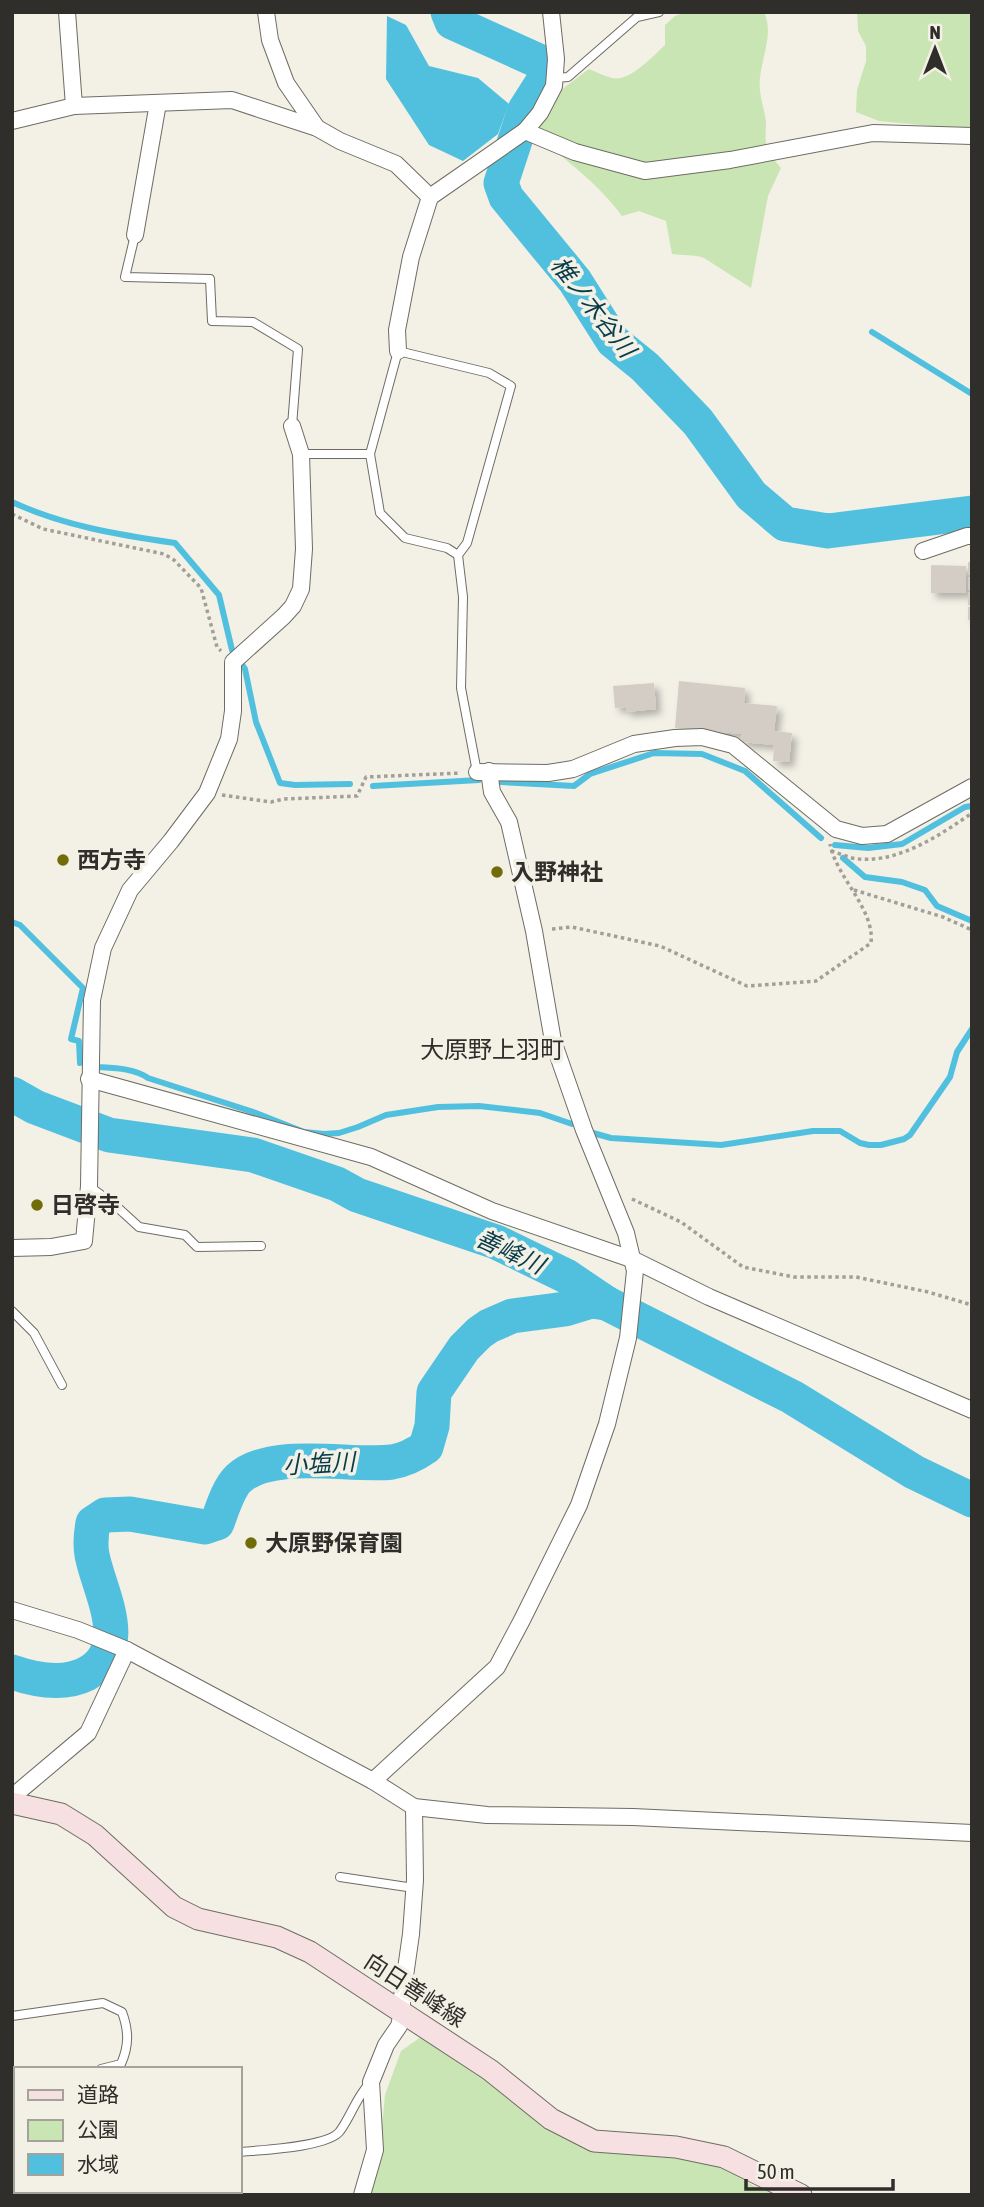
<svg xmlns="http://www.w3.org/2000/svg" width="984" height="2207" viewBox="0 0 984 2207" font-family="'Asap Condensed','Noto Sans JP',sans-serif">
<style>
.green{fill:#cae5b4}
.water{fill:#51c0df}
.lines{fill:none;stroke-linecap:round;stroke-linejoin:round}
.stream{stroke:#51c0df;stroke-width:6}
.river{stroke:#51c0df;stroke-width:35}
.building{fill:#d3cdc5;filter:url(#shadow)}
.lane-casing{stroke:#6e6c63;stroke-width:10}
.street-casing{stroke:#6e6c63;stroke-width:18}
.secondary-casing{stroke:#6e6c63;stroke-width:23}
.path{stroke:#a19f97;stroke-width:3.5;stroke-dasharray:3.5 3.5;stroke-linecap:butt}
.lane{stroke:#fff;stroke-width:8}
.street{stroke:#fff;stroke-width:16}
.secondary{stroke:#f7e0e2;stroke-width:21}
.poi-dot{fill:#716c08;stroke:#f3f0e6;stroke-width:2.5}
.labels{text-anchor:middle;stroke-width:7;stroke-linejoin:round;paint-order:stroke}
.poi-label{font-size:23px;font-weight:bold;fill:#2f2e2a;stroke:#f3f0e6;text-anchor:start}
.street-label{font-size:23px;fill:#2f2e2a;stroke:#f3f0e6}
.water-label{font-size:24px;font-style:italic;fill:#083c49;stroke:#f3f0e6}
.neighbourhood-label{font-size:24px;fill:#2f2e2a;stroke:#f3f0e6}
</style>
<defs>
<filter id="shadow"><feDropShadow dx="5" dy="5" stdDeviation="3.5" flood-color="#0004"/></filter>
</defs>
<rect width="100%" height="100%" fill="#f3f0e6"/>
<g class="green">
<path d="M686 12H764C774 33 762 56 760 78 758 93 764 107 766 122 766 129 765 137 766 144 769 154 775 161 781 168L768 196 751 288 704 258C694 254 683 256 672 254L666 221 639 211 622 216C598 183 565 160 534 133L561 90 589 69C597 72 604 76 612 78 630 82 653 56 665 45V25L675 16Z"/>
<path d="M857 12H972V130L879 121 856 112 857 90 866 61V46L858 31Z"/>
<path d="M422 2036 584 2146 718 2164 754 2186 783 2195H368L378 2167 385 2095 401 2051Z"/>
<path d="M16 2102V2191H180L182 2195H12V2103Z"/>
</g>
<path class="water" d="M387 16 406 25 429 66 478 78 509 104 498 134 463 161 429 145 386 79Z"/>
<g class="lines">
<g class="stream">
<path d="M872 332 972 394"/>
<path d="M12 502C64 526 119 535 175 543L219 595 232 650 245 669 256 722 280 783 295 785 350 784"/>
<path d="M501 782 574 786 590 774 654 753 702 754 745 771 821 838"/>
<path d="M373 786 479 780"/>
<path d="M835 845 868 848 902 844 965 807 972 806"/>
<path d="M843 858 865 877 902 882 925 890 937 906 972 921"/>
<path d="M12 922 20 925 83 988 71 1039 79 1041 80 1063"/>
<path d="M97 1067C113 1068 134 1068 148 1078L256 1113 304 1132 324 1134 339 1133 358 1127 386 1115 438 1107 479 1106 540 1113 572 1124"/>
<path d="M593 1133 611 1138 721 1145 813 1131H840L860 1143 869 1145H881L904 1139 910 1135 950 1077 957 1052 972 1029"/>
</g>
<g class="river">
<path d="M448 12 452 22 543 63 546 77 525 110 501 183 506 197 575 281 613 341 645 367 698 422 751 495 785 524 828 531 972 513"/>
<path d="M12 1094 35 1107 109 1135 253 1155 337 1184 357 1195 496 1242 566 1276 606 1303 792 1397 914 1472 972 1500"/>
<path d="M12 1672C35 1680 64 1685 86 1674 134 1648 99 1592 92 1555 90 1544 91 1534 93 1523L105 1515 130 1514 205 1527 217 1523C222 1510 228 1489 238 1479 271 1448 350 1467 392 1462 405 1460 416 1454 426 1447L432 1426 434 1392 464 1348 479 1333 489 1326 512 1316 565 1309 591 1301 606 1303"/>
</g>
</g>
<g class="building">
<rect x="968" y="562" width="4" height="13"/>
<path d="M931 565 966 566V593H931Z"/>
<rect x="968" y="577" width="4" height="13"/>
<rect x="968" y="592" width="4" height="13"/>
<rect x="968" y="607" width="4" height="13"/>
<path d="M679 681 745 688 744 703 777 706 774 731 792 733 789 762 773 761 774 745 741 742 742 734 675 728Z"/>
<path d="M654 683 656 709 626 712V707L615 708 613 686Z"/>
</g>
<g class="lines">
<defs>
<g id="lane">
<path d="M554 78 568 77 637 17 659 12"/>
<path d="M135 235 125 277 210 279 212 321 253 322 298 349 292 426"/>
<path d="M301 454H370"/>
<path d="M458 555 467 543 511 386 489 373 398 351 370 454 380 513 405 538 447 548 458 555 463 597 461 688 477 772"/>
<path d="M89 1186 116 1206 139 1227 185 1235 197 1247 261 1246"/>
<path d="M12 1311 34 1333 62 1385"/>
<path d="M340 1877 414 1888"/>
<path d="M12 2016 103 2003 122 2012C129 2031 129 2046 121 2064L101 2069"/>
<path d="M12 2089 16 2088"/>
<path d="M240 2152C261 2150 329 2147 340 2131 351 2116 356 2098 369 2084"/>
</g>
<g id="street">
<path d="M67 12 74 106"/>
<path d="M266 12 270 40 286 83 317 128"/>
<path d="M12 121 74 106 232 100 317 128 340 141 396 164 430 197"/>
<path d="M525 131 575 152 645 171 730 160 873 133 972 136"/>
<path d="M135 235 158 103"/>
<path d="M398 351 397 330 411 257 430 197 525 131 540 113 554 86 556 59 551 12"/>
<path d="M923 551 967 536H972"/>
<path d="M477 772 548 773 573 769 634 744 675 738 702 737 733 745 836 829 862 836 887 834 972 787"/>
<path d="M89 1079 371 1157 492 1211 634 1260 709 1297 972 1410"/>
<path d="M12 1248 51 1247 84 1241 89 1186 92 1000 103 948 130 890 171 841 207 793 229 739 233 711V662L284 616 293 606 301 589 304 549 301 454 292 426"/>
<path d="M12 1610 78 1630 127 1650"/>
<path d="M373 1781 497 1667 522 1620 579 1505 607 1424 628 1338 635 1271 626 1233 584 1130 553 1041 534 931 509 822 492 792 489 771"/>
<path d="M14 1802 18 1792 88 1733 127 1650 373 1781 414 1807 487 1815 633 1817 972 1833"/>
<path d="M362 2195 375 2150 371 2082 386 2045 399 2026 402 2013V1997L411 1934 415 1880 414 1807"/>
</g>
<path id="secondary" d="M12 1803 61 1814 95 1835 174 1907 198 1919 277 1937 310 1952 490 2070 551 2119 594 2141 676 2147 724 2157 801 2195"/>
</defs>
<use href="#lane" class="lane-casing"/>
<use href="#street" class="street-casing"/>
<use href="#secondary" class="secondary-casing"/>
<g class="path">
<path d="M12 514 43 529 164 554 174 560 201 588 217 647 221 651"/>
<path d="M222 795 271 802 284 799 357 796 366 777 461 773"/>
<path d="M831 851C838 853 845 856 852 858 894 866 939 836 972 813"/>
<path d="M854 890 943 917 972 930"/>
<path d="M552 929 572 927 660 946 747 986 816 981 871 943C875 909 836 877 830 844"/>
<path d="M632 1199 681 1222 743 1267 794 1277H856L928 1292 972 1305"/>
</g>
<use href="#lane" class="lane"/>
<use href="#street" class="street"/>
<use href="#secondary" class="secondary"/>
</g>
<g class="poi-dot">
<circle cx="63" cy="860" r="7"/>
<circle cx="497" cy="872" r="7"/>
<circle cx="37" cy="1205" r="7"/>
<circle cx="251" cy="1543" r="7"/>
</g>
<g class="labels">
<g class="poi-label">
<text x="77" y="868">西方寺</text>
<text x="511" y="880">入野神社</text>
<text x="51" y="1213">日啓寺</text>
<text x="265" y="1551">大原野保育園</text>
</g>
<g class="street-label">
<text transform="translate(415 1990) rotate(33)" y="8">向日善峰線</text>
</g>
<g class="water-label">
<text transform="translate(593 307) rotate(52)" y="8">椎ノ木谷川</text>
<text transform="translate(510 1252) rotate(25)" y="8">善峰川</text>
<text transform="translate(319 1464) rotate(-3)" y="8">小塩川</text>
</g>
<g class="neighbourhood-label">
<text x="492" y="1058">大原野上羽町</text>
</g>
</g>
<rect width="984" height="2207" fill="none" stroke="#2f2e2a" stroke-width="28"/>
<rect x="14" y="2067" width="228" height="126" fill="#f3f0e6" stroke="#a5a29b" stroke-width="2"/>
<rect x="28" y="2090" width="35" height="10" fill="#f7e0e2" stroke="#a5a29b" stroke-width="2"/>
<text x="77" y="2102" font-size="21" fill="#2f2e2a">道路</text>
<rect x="28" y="2120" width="35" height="21" fill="#cae5b4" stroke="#a5a29b" stroke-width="2"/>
<text x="77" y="2137" font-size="21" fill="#2f2e2a">公園</text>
<rect x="28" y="2154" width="35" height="21" fill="#51c0df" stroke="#a5a29b" stroke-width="2"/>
<text x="77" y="2172" font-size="21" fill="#2f2e2a">水域</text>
<g transform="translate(935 49)" stroke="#f3f0e6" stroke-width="5" paint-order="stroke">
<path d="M0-5L12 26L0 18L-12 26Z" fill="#2f2e2a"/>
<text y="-10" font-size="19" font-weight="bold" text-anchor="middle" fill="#2f2e2a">N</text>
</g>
<path d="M746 2179v10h147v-10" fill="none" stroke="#2f2e2a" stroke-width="3.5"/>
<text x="757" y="2179" font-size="21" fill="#2f2e2a" stroke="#f3f0e6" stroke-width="5" paint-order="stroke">50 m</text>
</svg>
